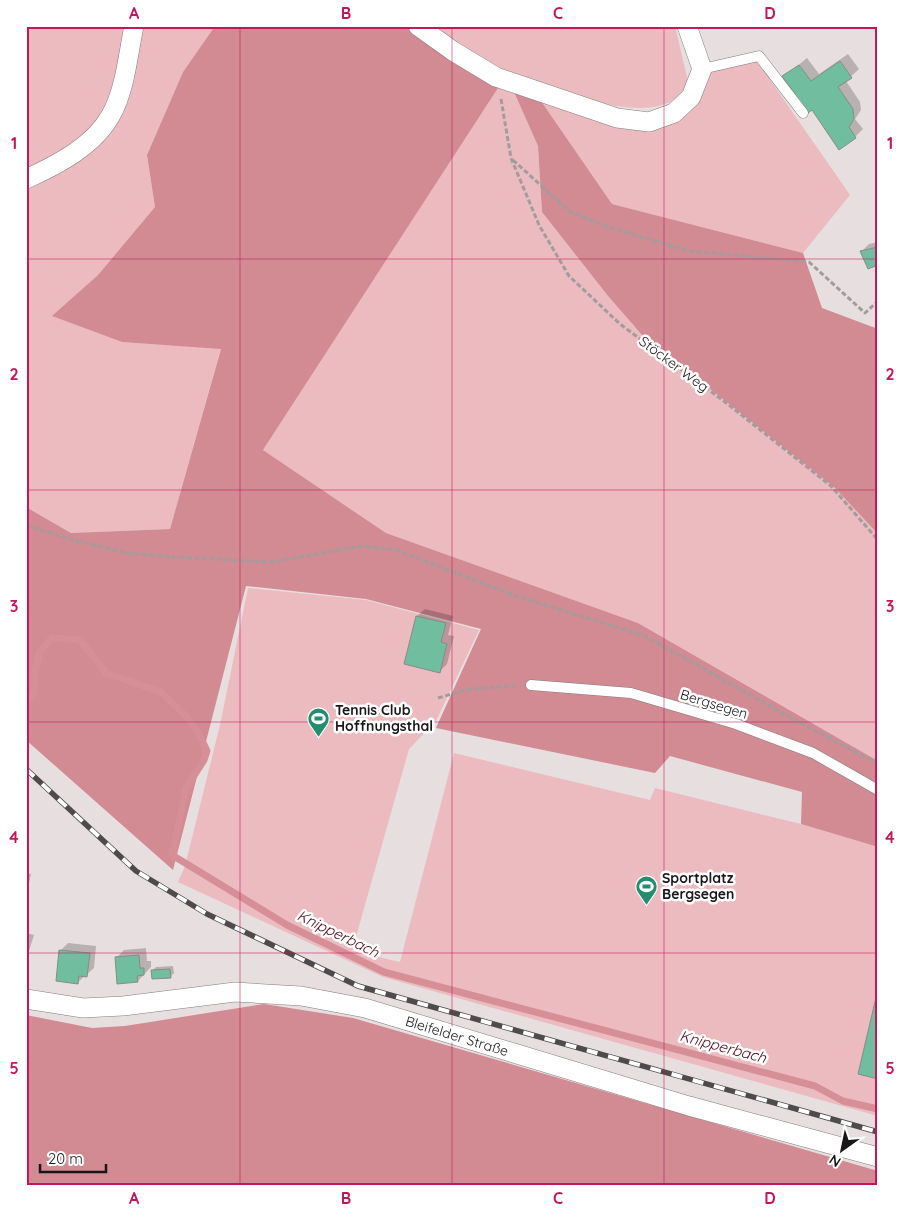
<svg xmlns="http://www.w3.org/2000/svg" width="904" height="1212" viewBox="0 0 904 1212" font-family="Quicksand,sans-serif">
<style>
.green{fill:#ecbbc0}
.forest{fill:#d28a93}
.shadow{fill:#0003}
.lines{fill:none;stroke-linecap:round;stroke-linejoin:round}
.stream{stroke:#d78f97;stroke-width:7}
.building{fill:#70bda0;stroke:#868c8a}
.lane-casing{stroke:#847d7e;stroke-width:11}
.street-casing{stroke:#847d7e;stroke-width:20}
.path{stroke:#a29c9d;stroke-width:3;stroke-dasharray:5 2.5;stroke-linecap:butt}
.lane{stroke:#fff;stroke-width:10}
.street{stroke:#fff;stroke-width:19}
.rail-casing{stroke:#4f4b4c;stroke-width:5.5}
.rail{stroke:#fff;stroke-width:4;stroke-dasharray:11;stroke-linecap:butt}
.grid{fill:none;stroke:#c2185b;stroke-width:1;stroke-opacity:0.55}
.labels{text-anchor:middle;stroke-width:5;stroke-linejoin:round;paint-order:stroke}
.street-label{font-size:14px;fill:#191717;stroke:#fff}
.poi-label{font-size:14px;font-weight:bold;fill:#191717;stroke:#fff;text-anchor:start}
.water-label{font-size:15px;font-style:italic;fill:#4d0c1d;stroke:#fff}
.neatline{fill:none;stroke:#c2185b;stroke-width:2}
.grid-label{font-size:16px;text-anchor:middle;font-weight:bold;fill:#c2185b}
</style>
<rect width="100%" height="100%" fill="#e6dedf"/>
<g class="green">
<path d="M26 26H127C120 64 115 112 82 139 66 152 44 162 26 172Z"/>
<path d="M139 26H215L183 72 147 155 155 207 98 275 53 316 122 342 221 348 170 529 71 533 26 507V187L92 148Z"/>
<path d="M432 26H675L688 81C685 86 682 93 677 97 643 129 530 82 493 65 471 55 452 40 432 26Z"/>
<path d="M757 61 850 195 803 253 612 204 541 101 667 125 706 73Z"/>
<path d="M498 88 514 92 538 146 542 212 608 296 642 335 835 488 878 534V761L638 623 386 533 263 450Z"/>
<path d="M248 588 366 600 479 630 436 721 409 749 352 951 400 962 454 753 650 800 655 788 801 824 878 847V1116L383 977 178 882 185 866 220 725Z"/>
</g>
<g class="forest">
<path d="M215 26H407L498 88 263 450 386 533 638 623 878 761V847L801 824 802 792 670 756 655 773 436 728 481 629 366 599 246 586 173 870 26 740V507L71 533 170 529 221 349 122 342 52 316 98 275 155 207 147 155 183 72Z"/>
<path d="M514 92 541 101 612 204 803 253 822 308 878 329V534L835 488 642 335 608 296 542 212 538 146Z"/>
<path d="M264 1004 353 1018 878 1171V1186H26V1015L92 1028 125 1026Z"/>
</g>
<g class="shadow">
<path d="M848 54 859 69 846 81 860 102 861 110 855 119 863 129 855 137 812 108 784 77 807 58 819 74Z"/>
<path d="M878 242V263L862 251 869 244Z"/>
<path d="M425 609 453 616 448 635 454 636 447 664 439 672 417 616Z"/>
<path d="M26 873 31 874 26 896Z"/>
<path d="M26 933 34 935 26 960Z"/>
<path d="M68 943 96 946 94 968 78 982 60 951Z"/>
<path d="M146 948 147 961H151V967L138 981 116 958 124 950Z"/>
<path d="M173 966 174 973 170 977 153 970 156 967Z"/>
</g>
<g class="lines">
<path class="stream" d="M26 702 34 693V675L40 651 52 638 80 640 106 673 161 692 186 716 198 732 207 751 204 760 186 788 172 855 287 925 384 972 815 1086 843 1101 878 1109"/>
</g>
<g class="building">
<path d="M840 61 852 78 838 87 853 109 854 119 849 127 856 138 839 150 812 110 808 113 782 76 799 65 811 81Z"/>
<path d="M878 247V265L868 269 860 251Z"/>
<path d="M416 616 446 623 441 642 447 644 440 673 404 664Z"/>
<path d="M59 950 90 953 87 977 79 976 78 984 56 981Z"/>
<path d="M139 955 140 968H144V975L137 976 138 982 117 984 115 957Z"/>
<path d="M170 969 171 978 152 979 151 970Z"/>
<path d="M878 989V1079L858 1074Z"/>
</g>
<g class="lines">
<defs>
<g id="lane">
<path d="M702 69 759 56 803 113"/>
<path d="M531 685 631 693 736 724 813 753 878 790"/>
</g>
<g id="street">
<path d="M418 26 453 51 496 77 617 118 649 122 674 113 691 97 702 69 687 26"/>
<path d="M26 179C57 165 94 146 111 115 125 90 128 55 134 26"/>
<path d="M26 999 83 1008 123 1006 235 992 301 996 365 1008 689 1106 878 1157"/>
</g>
</defs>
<use href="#lane" class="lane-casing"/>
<use href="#street" class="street-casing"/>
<g class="path">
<path d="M501 99 511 158 539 225 569 276 620 324 725 402 831 486 878 540"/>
<path d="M513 160 569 211 608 227 689 251 809 262 865 313 878 301"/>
<path d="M26 525 73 540 127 553 173 557 271 562 362 546 396 550 516 596 645 636 782 713 878 764"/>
<path d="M438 698 469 689 516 686"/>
</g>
<use href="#lane" class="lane"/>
<use href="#street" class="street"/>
<defs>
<path id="rail" d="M26 769 136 871 207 914 358 986 878 1132"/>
</defs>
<use href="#rail" class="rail-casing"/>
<use href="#rail" class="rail"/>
</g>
<path class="grid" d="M240 26V1186M452 26V1186M664 26V1186M26 259H878M26 490H878M26 722H878M26 953H878"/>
<defs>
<symbol id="stadium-pin" viewBox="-11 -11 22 30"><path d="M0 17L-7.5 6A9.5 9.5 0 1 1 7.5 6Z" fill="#218f6e" stroke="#fff"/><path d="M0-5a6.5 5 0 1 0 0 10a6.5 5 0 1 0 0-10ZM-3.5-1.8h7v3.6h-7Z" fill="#fff"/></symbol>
</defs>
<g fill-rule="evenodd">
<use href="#stadium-pin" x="306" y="706" width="25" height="34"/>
<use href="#stadium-pin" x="634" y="874" width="25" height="34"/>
</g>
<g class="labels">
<g class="street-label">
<text transform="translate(674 364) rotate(37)" y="5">Stöcker Weg</text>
<text transform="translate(714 704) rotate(17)" y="5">Bergsegen</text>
<text transform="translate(457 1036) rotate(17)" y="5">Bleifelder Straße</text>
</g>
<g class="poi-label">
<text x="335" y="715">Tennis Club<tspan x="335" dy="16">Hoffnungsthal</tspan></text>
<text x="662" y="883">Sportplatz<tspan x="662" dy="16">Bergsegen</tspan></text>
</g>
<g class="water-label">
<text transform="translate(338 934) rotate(26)" y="5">Knipperbach</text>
<text transform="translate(723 1047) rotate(15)" y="5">Knipperbach</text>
</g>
</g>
<rect width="904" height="1212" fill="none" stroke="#ffffff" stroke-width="55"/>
<g transform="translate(842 1150) rotate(213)" stroke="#ffffff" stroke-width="4" paint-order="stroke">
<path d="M0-4L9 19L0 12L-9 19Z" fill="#191717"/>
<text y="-8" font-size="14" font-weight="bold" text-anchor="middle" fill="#191717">N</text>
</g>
<path d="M40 1164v8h66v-8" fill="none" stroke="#191717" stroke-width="2.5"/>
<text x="48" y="1164" font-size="15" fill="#191717" stroke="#ffffff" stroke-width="4" paint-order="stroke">20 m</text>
<rect x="28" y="28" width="848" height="1156" class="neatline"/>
<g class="grid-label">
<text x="134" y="19">A</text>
<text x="346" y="19">B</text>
<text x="558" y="19">C</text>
<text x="770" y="19">D</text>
<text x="14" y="149">1</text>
<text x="890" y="149">1</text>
<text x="14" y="380">2</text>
<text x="890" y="380">2</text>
<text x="14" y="612">3</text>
<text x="890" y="612">3</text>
<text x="14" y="843">4</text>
<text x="890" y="843">4</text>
<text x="14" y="1074">5</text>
<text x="890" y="1074">5</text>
<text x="134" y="1204">A</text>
<text x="346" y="1204">B</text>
<text x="558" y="1204">C</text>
<text x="770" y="1204">D</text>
</g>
</svg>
